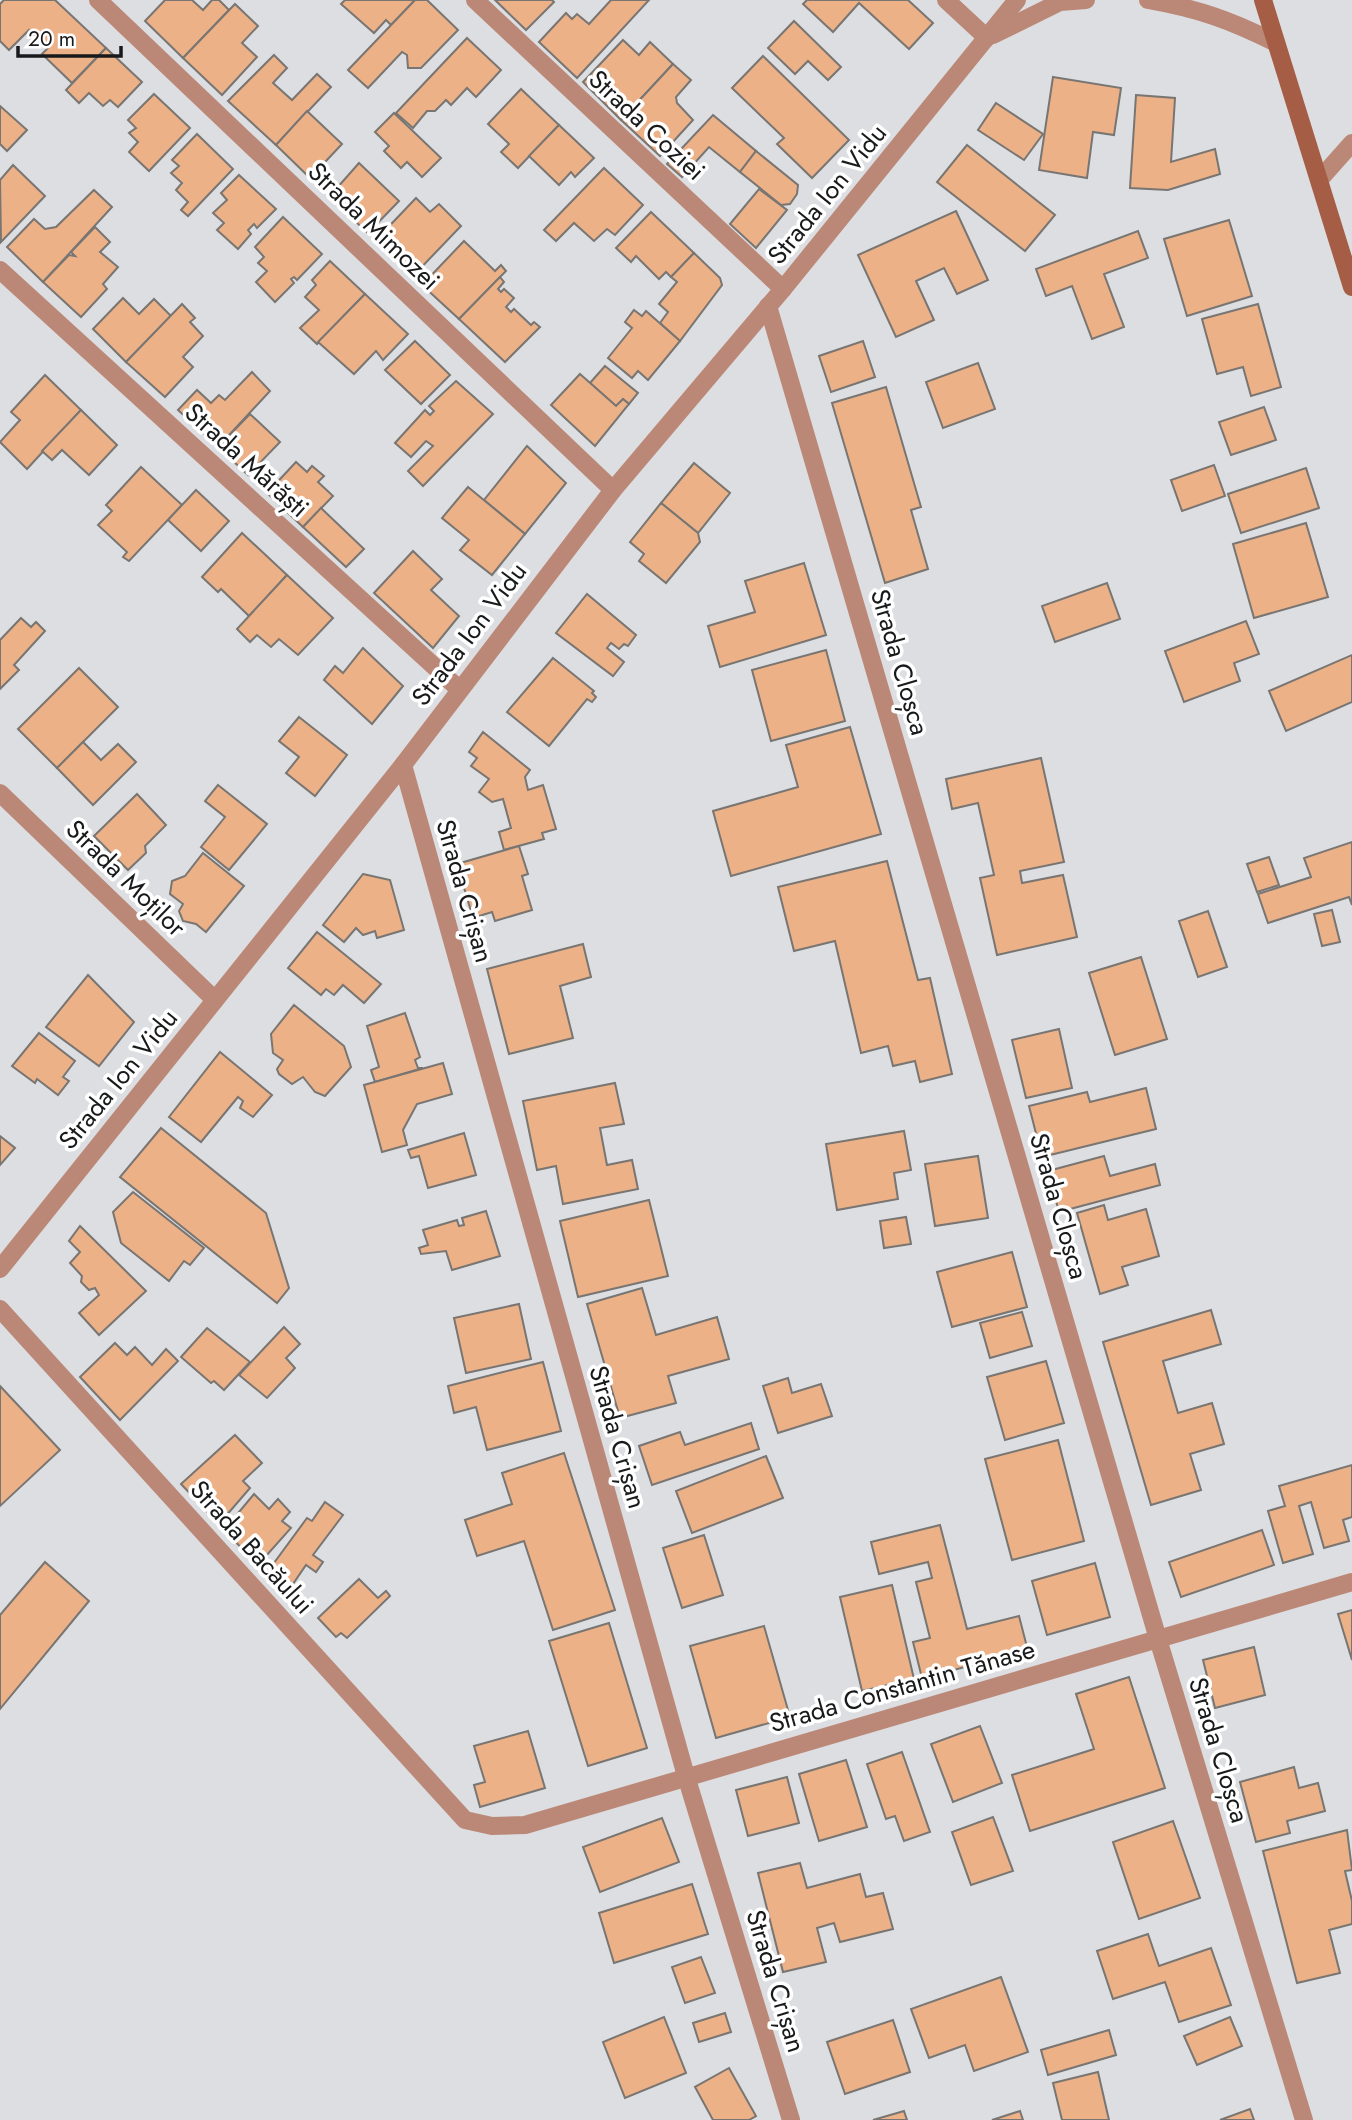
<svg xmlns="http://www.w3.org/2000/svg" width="1352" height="2120" viewBox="0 0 1352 2120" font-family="Jost,sans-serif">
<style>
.building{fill:#edb187;stroke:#787572;stroke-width:2}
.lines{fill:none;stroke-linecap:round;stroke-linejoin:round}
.street{stroke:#bb8878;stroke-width:18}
.secondary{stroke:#a65d46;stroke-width:18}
.labels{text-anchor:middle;stroke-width:7;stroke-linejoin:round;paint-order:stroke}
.street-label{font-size:26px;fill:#18191a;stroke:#fff}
</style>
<rect width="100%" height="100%" fill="#dcdee1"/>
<g class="building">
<path d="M4 0H55L106 48 72 83 42 54 48 48 29 30 9 50 0 41V4Z"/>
<path d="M165 0H192L203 10 212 0H219L229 10 183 58 145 21Z"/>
<path d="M345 0H415L391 25 386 20 374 33 341 4Z"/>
<path d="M415 0H427L458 30 421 68H408L407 55 402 52 368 88 348 70Z"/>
<path d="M495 0H552L554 2 526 30Z"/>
<path d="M611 0H649L577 78 539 42 566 13 572 19 577 14 589 24Z"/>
<path d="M807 0H908L933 23 909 49 859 3 833 32 803 4Z"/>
<path d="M235 4 258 26 242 43 257 57 222 95 183 58Z"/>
<path d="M794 21 841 67 828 80 808 61 795 74 768 48Z"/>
<path d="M467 38 501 70 476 97 467 88 451 105 446 100 435 111H427L413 128 396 113Z"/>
<path d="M623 40 639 55 650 42 673 64 621 120 583 82Z"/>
<path d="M106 48 142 82 118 107 110 100 103 106 89 93 79 103 66 90Z"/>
<path d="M274 55 287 68 273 83 292 100 317 74 331 87 276 145 228 101Z"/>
<path d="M763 56 849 140 812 178 777 144 784 138 732 88Z"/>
<path d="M673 64 691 80 676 97 677 103 693 120 660 156 621 120Z"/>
<path d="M1053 77 1121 88 1114 135 1093 132 1087 178 1039 170Z"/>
<path d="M521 89 559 125 518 168 501 152 509 144 488 124Z"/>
<path d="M154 94 190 128 149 171 129 152 138 142 129 133 136 128 128 120Z"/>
<path d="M1136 95 1175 98 1171 162 1215 149 1220 174 1168 190 1130 188Z"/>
<path d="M996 103 1043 134 1024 160 978 130Z"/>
<path d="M0 106 27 130 7 151 0 144Z"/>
<path d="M307 111 342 144 310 178 276 145Z"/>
<path d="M394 113 441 158 422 177 407 162 401 168 384 151 389 146 375 132Z"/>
<path d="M713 115 756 151 740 172 709 147 682 177 667 164Z"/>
<path d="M559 125 594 158 575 177 571 172 559 185 529 156Z"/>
<path d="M197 134 233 169 188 216 181 210 188 202 176 190 182 183 171 173 179 166 172 160Z"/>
<path d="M967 145 1055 215 1025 251 937 182Z"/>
<path d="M756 151 798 185 797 194 790 204 781 205 740 172Z"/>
<path d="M359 163 399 201 368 233 329 197Z"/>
<path d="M13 165 45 196 1 242 0 180Z"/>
<path d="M604 168 643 205 615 235 607 229 594 241 574 223 556 241 544 230Z"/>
<path d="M239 175 276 209 257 228 254 224 248 230 251 234 238 249 217 230 224 223 213 213 227 200 221 193Z"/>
<path d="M759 189 787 210 756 248 730 224Z"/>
<path d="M94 190 112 207 43 282 7 247 34 219 45 229 56 227Z"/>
<path d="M416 198 430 212 439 204 461 226 413 276 375 241Z"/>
<path d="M956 211 988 280 957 294 944 268 916 281 934 320 896 337 858 255Z"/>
<path d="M651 212 694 253 671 277 666 272 659 279 636 256 631 262 616 248Z"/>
<path d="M283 217 322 254 297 280 294 277 291 279 294 283 275 302 256 282 267 271 258 263 264 257 255 247Z"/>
<path d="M1229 220 1252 296 1187 316 1164 239Z"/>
<path d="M95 227 110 242 100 252 118 267 103 284 107 289 81 317 43 282 69 255 75 256 71 252Z"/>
<path d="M1138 231 1148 258 1104 274 1124 327 1092 339 1072 286 1046 296 1036 269Z"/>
<path d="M464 241 495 271 501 265 506 271 459 319 422 285Z"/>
<path d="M694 253 720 278 722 285 680 341 660 323 668 312 659 304 677 282 671 277Z"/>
<path d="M330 261 365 294 317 344 300 328 319 310 305 297 316 285 312 280Z"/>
<path d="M500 277 504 282 498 289 501 292 504 289 514 298 506 307 511 312 514 309 531 325 534 322 540 327 505 362 459 319Z"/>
<path d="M365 294 408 334 383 360 376 351 354 374 318 342Z"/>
<path d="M123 298 139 314 154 299 171 316 126 362 93 329Z"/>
<path d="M182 304 195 318 190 322 203 336 183 357 193 367 165 397 126 362Z"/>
<path d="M1258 304 1281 387 1251 396 1243 367 1217 374 1202 319Z"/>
<path d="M634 310 642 316 646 311 680 341 648 380 638 371 632 378 608 358 632 328 625 322Z"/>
<path d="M415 341 450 375 421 404 385 370Z"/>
<path d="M863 341 875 377 831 392 819 356Z"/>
<path d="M978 363 995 409 943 428 926 382Z"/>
<path d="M605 366 638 393 629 404 623 399 616 406 590 383Z"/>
<path d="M252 372 270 391 218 447 178 410 197 390 211 403 219 395 225 400Z"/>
<path d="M580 374 616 406 623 399 629 404 595 446 551 405Z"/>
<path d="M45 375 81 410 27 469 0 442 20 420 11 412Z"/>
<path d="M456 381 493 414 423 486 408 471 433 446 426 441 411 457 395 443 425 410 430 415 434 411 429 406Z"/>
<path d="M886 387 921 507 911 510 928 569 885 583 832 403Z"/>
<path d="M1264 407 1276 440 1231 455 1219 422Z"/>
<path d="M81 410 117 445 89 475 62 450 52 460 42 451Z"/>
<path d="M250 414 280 442 248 475 218 447Z"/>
<path d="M527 446 566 483 525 534 484 500Z"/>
<path d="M296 462 307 472 312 466 324 476 318 482 333 496 303 527 267 493Z"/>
<path d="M694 463 730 493 698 533 661 503Z"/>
<path d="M1214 465 1225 496 1182 511 1171 480Z"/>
<path d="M141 467 182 505 129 561 123 557 127 552 98 525 112 511 106 505Z"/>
<path d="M1306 468 1319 508 1241 533 1228 494Z"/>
<path d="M468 487 525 534 492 575 460 550 469 540 442 518Z"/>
<path d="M196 490 229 521 201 551 168 520Z"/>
<path d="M661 503 698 533 700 542 666 583 639 561 644 554 630 542Z"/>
<path d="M321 508 364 549 346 567 303 527Z"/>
<path d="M1306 523 1328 597 1254 618 1233 544Z"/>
<path d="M242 533 287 575 249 616 221 589 218 592 202 577Z"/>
<path d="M413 551 442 579 431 590 459 616 433 648 374 593Z"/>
<path d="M804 563 826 635 720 667 708 626 755 612 745 581Z"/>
<path d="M287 575 333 618 298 655 279 639 271 647 257 635 250 642 237 629Z"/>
<path d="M1107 583 1120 619 1055 642 1042 606Z"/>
<path d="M587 594 636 635 628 646 624 644 619 649 611 643 607 648 624 662 613 676 556 633Z"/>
<path d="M21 618 31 627 36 622 45 631 14 665 19 670 0 689V640Z"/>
<path d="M1246 621 1259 654 1234 663 1240 681 1184 702 1165 651Z"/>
<path d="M363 648 403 686 372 724 324 680 335 666 343 673Z"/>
<path d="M826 650 845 721 771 741 752 670Z"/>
<path d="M1352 655V702L1286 731 1269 691Z"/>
<path d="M553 658 594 691 592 693 596 697 592 702 587 699 549 746 507 712Z"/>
<path d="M79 668 118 707 57 768 18 729Z"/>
<path d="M299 717 347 755 315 796 286 773 299 757 279 741Z"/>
<path d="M850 727 881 834 731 876 713 811 798 787 786 745Z"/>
<path d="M483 732 530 770 525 777 528 790 543 785 556 829 542 833 544 839 504 850 499 832 511 828 503 799 492 802 479 792 489 779 471 766 477 758 469 752Z"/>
<path d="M83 742 101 760 118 744 136 762 93 805 57 768Z"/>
<path d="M1041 758 1064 862 1020 871 1022 883 1063 875 1077 937 997 955 980 878 994 875 978 803 952 809 946 779Z"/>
<path d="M218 785 267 824 229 870 201 847 225 817 205 801Z"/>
<path d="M137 794 166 825 145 846 146 853 128 870 94 836Z"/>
<path d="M1352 842V905L1349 897 1268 923 1258 894 1311 877 1304 858Z"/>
<path d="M519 846 528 874 522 876 532 910 495 921 492 912 473 918 457 864Z"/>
<path d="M203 853 244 886 206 932 196 924 183 921 179 911 183 904 170 894 172 881 185 876Z"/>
<path d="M1269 857 1279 885 1257 892 1247 864Z"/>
<path d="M887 861 918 980 930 978 952 1074 920 1082 915 1061 893 1066 888 1046 861 1053 835 941 794 951 778 887Z"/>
<path d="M363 874 390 880 404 930 377 938 375 931 363 935 356 928 344 942 323 925Z"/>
<path d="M1332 910 1340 942 1322 946 1314 914Z"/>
<path d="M1208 911 1227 967 1198 977 1179 921Z"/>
<path d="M317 932 381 984 364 1003 343 985 334 995 326 989 321 995 288 968Z"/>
<path d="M583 944 591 977 560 986 573 1038 509 1054 487 969Z"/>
<path d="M1141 957 1167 1039 1115 1055 1089 973Z"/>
<path d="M88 975 134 1022 99 1066 46 1027Z"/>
<path d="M294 1005 344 1046 351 1067 325 1096 315 1092 303 1077 292 1084 279 1074 277 1069 283 1060 273 1053 271 1034Z"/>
<path d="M405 1013 420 1057 415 1060 418 1068H423L375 1082 371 1070 379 1067 367 1026Z"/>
<path d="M1059 1029 1072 1088 1026 1098 1012 1040Z"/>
<path d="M39 1033 75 1061 63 1077 69 1081 58 1095 37 1079 35 1083 12 1066Z"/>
<path d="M220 1052 272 1095 253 1117 240 1108 243 1101 238 1097 201 1142 169 1117Z"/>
<path d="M443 1063 452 1094 417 1104 403 1130 407 1145 382 1152 364 1085Z"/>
<path d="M615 1083 624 1124 600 1128 607 1165 632 1160 638 1189 563 1204 556 1166 537 1170 523 1101Z"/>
<path d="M1146 1088 1156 1129 1042 1157 1029 1106 1087 1092 1090 1102Z"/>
<path d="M161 1128 266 1213 289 1288 277 1303 120 1177Z"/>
<path d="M904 1131 911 1170 894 1173 898 1199 837 1210 826 1144Z"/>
<path d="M464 1133 476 1175 428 1188 419 1156 411 1158 408 1150Z"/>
<path d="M0 1136 15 1148 0 1165Z"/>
<path d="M978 1156 988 1218 935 1226 925 1164Z"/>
<path d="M1104 1156 1110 1176 1155 1164 1160 1185 1059 1212 1048 1171Z"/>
<path d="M133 1192 204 1248 190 1265 184 1261 169 1281 121 1243 113 1212Z"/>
<path d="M649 1200 668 1276 578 1297 560 1221Z"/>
<path d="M1104 1205 1108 1220 1146 1209 1159 1256 1122 1267 1128 1285 1100 1294 1077 1213Z"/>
<path d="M486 1211 500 1256 452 1270 446 1251 421 1254 419 1248 428 1245 423 1230 457 1220 459 1226 464 1225 462 1218Z"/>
<path d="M906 1217 911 1244 884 1248 880 1221Z"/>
<path d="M80 1226 146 1291 99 1335 79 1313 99 1295 95 1288 89 1290 81 1282 82 1276 70 1263 80 1252 69 1241Z"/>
<path d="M1012 1252 1027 1307 952 1327 937 1272Z"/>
<path d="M642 1288 656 1335 717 1317 729 1359 668 1376 676 1403 620 1418 587 1304Z"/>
<path d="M519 1304 531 1359 466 1373 454 1318Z"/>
<path d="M1211 1310 1221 1344 1163 1361 1178 1413 1212 1403 1224 1444 1190 1454 1201 1490 1151 1505 1103 1342Z"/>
<path d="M1022 1312 1032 1346 990 1358 980 1323Z"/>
<path d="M284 1327 300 1344 286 1358 295 1368 267 1398 239 1375Z"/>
<path d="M207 1328 250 1362 224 1390 214 1381 211 1383 181 1357Z"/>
<path d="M115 1343 127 1355 135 1347 152 1365 166 1349 178 1361 120 1420 80 1377Z"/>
<path d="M1046 1361 1064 1423 1005 1440 987 1377Z"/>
<path d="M543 1362 561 1431 487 1450 476 1407 454 1413 448 1386Z"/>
<path d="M788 1378 792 1393 821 1384 832 1416 778 1433 763 1386Z"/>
<path d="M0 1386 60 1450 0 1506Z"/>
<path d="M751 1423 759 1449 652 1485 639 1446 680 1432 685 1445Z"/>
<path d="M235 1435 262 1463 243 1481 250 1488 219 1524 181 1484Z"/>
<path d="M1058 1440 1084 1541 1012 1560 985 1459Z"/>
<path d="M564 1453 615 1610 553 1630 524 1541 477 1556 465 1520 512 1504 502 1473Z"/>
<path d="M766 1456 783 1498 692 1533 676 1491Z"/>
<path d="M1352 1465V1517L1343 1520 1349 1541 1324 1548 1311 1502 1299 1506 1313 1554 1283 1563 1268 1511 1285 1506 1279 1486Z"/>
<path d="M254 1494 269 1509 278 1499 290 1512 282 1521 291 1528 258 1565 224 1530Z"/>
<path d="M325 1502 343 1515 313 1555 323 1562 316 1572 306 1565 293 1584 271 1567 307 1518 312 1521Z"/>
<path d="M940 1525 967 1629 1019 1616 1028 1651 922 1678 913 1642 930 1638 916 1582 932 1578 928 1562 879 1574 871 1542Z"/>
<path d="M1262 1530 1274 1565 1181 1597 1169 1562Z"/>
<path d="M704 1535 723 1595 682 1608 663 1548Z"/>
<path d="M45 1562 89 1601 0 1709V1615Z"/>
<path d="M1095 1563 1110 1617 1047 1635 1032 1581Z"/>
<path d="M359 1579 378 1598 386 1591 390 1596 347 1638 341 1633 336 1637 318 1618Z"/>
<path d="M892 1585 914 1679 862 1691 840 1597Z"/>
<path d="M1352 1610V1660L1338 1614Z"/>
<path d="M609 1623 647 1748 588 1766 549 1641Z"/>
<path d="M764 1626 790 1717 716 1738 690 1646Z"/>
<path d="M1254 1647 1265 1695 1215 1708 1203 1660Z"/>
<path d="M1129 1677 1165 1788 1030 1831 1012 1775 1094 1749 1076 1694Z"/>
<path d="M980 1726 1002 1783 953 1802 931 1744Z"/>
<path d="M528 1731 545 1788 480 1807 474 1785 485 1782 474 1746Z"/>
<path d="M902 1752 930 1832 904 1841 895 1816 886 1819 867 1764Z"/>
<path d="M846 1760 867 1827 819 1841 799 1774Z"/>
<path d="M1294 1767 1299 1788 1318 1783 1325 1811 1287 1821 1290 1833 1256 1842 1240 1782Z"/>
<path d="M787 1777 799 1823 748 1836 736 1790Z"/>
<path d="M993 1817 1013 1871 971 1885 952 1832Z"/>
<path d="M662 1818 679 1862 600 1892 583 1847Z"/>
<path d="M1173 1821 1200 1898 1139 1919 1113 1842Z"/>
<path d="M1347 1830 1352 1870 1345 1871 1352 1901V1924L1329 1930 1340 1973 1297 1983 1263 1851Z"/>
<path d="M800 1863 807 1888 860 1874 866 1897 883 1893 893 1929 840 1942 834 1923 817 1928 826 1962 783 1972 758 1873Z"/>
<path d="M692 1884 708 1934 614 1963 599 1913Z"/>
<path d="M1148 1934 1159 1966 1211 1948 1231 2005 1179 2022 1165 1982 1113 1999 1097 1951Z"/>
<path d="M701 1957 715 1993 685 2003 672 1967Z"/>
<path d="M1001 1977 1028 2052 974 2071 965 2045 929 2058 911 2009Z"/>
<path d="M725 2013 731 2032 699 2042 693 2023Z"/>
<path d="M664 2017 686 2073 625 2098 603 2042Z"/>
<path d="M1230 2017 1242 2046 1197 2065 1184 2036Z"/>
<path d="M893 2020 910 2072 845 2094 827 2042Z"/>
<path d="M1109 2030 1116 2055 1048 2075 1041 2050Z"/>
<path d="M729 2068 756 2116 749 2120H713L695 2087Z"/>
<path d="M1098 2072 1109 2120H1062L1053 2083Z"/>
<path d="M1250 2109 1254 2120H1220Z"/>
<path d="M904 2111 907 2120H873Z"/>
<path d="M1020 2111 1023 2120H992Z"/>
</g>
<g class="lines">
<g class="street">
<path d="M98 0 613 490"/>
<path d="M475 0 783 289"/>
<path d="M946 0 987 38"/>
<path d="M1148 0C1199 9 1230 20 1276 43"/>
<path d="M993 35 1060 2 1086 0"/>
<path d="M1320 179 1352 143"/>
<path d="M0 270 459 689"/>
<path d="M768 306 1158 1639 1304 2120"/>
<path d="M403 765 686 1776 791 2120"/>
<path d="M0 793 215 1000"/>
<path d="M0 1269 403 765 613 490 783 289 1017 0"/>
<path d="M0 1309 465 1820 492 1826 525 1825 1352 1582"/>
</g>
<path class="secondary" d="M1263 0 1352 287"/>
</g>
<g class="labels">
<g class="street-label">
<text transform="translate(647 125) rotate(43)" y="9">Strada Coziei</text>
<text transform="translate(827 194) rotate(-51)" y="9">Strada Ion Vidu</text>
<text transform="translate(374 226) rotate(44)" y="9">Strada Mimozei</text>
<text transform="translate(247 460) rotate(42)" y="9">Strada Mărăști</text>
<text transform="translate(469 634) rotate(-53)" y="9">Strada Ion Vidu</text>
<text transform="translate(900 662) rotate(74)" y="9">Strada Cloșca</text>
<text transform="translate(126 878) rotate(44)" y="9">Strada Moților</text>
<text transform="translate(465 891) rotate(74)" y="9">Strada Crișan</text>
<text transform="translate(118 1079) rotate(-51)" y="9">Strada Ion Vidu</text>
<text transform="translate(1059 1206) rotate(74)" y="9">Strada Cloșca</text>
<text transform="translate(618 1437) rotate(74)" y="9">Strada Crișan</text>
<text transform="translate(252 1547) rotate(48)" y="9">Strada Bacăului</text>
<text transform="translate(902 1686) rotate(-16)" y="9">Strada Constantin Tănase</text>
<text transform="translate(1219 1750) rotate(73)" y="9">Strada Cloșca</text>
<text transform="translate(776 1981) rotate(73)" y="9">Strada Crișan</text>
</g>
</g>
<path d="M18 46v10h103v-10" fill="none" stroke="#18191a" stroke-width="3.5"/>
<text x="28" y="46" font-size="21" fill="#18191a" stroke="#ffffff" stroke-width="5" paint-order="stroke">20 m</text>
</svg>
